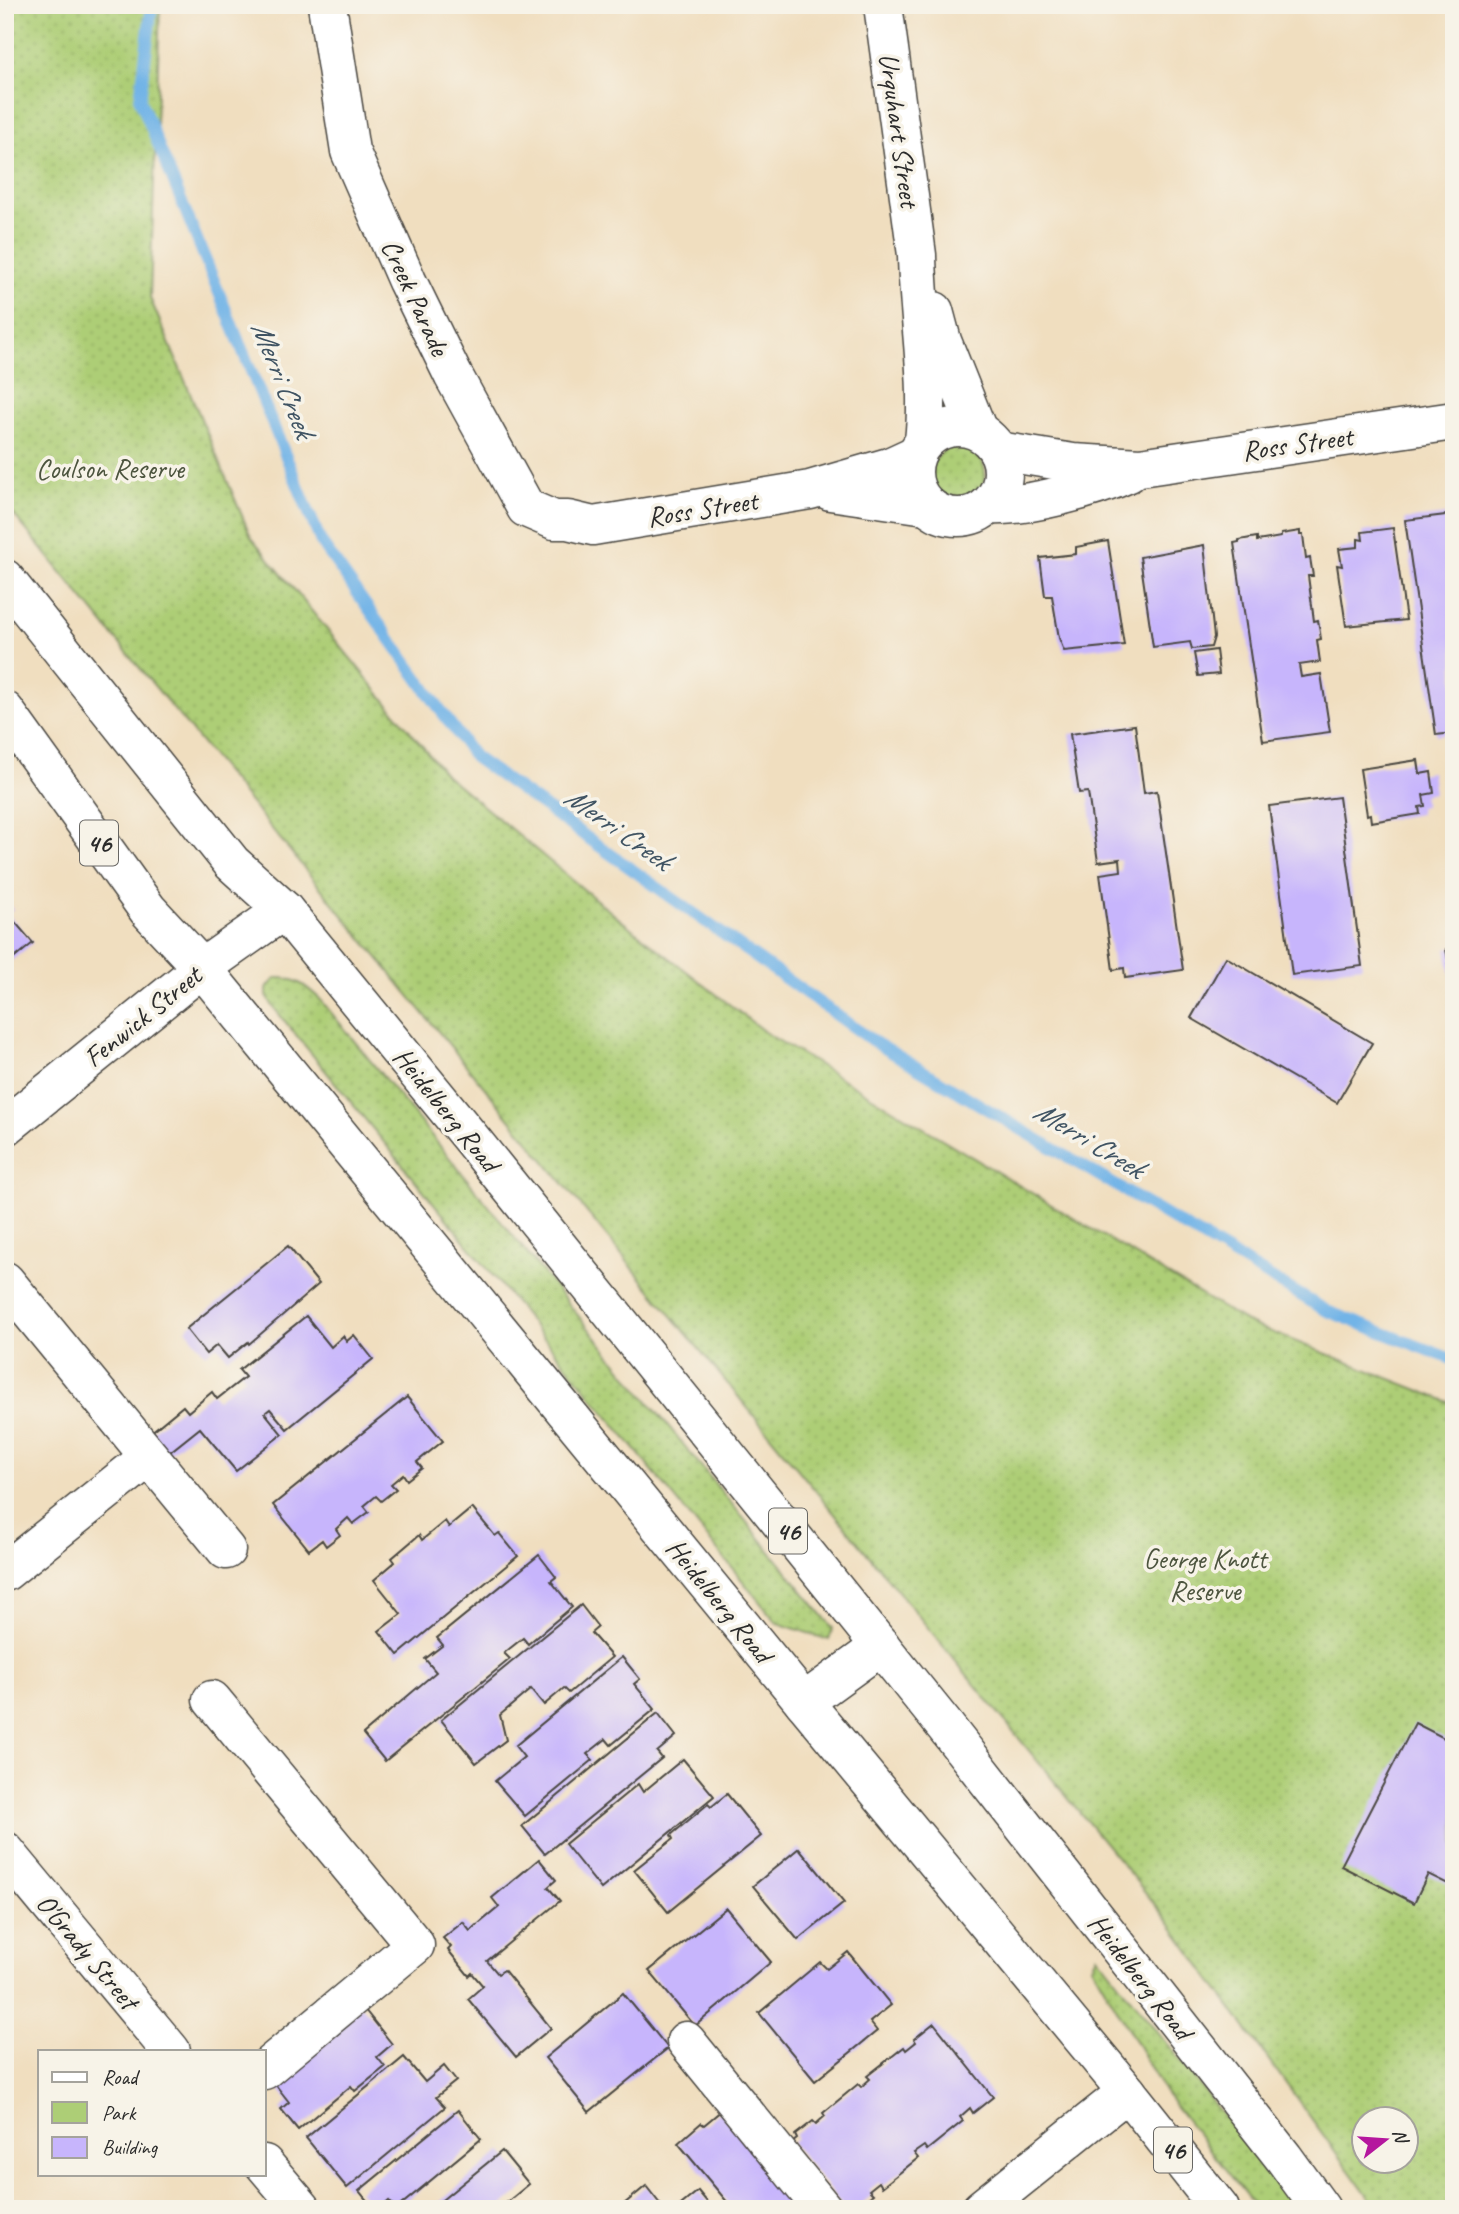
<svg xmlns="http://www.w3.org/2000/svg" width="1459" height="2214" viewBox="0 0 1459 2214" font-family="Caveat,sans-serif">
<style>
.green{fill:url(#green-dots);stroke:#6c7c50;stroke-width:2;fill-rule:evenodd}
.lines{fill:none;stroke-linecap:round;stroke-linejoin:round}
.stream{stroke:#72b4e7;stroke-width:12}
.building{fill:#c7b5fc}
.minor-casing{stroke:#494641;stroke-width:41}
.major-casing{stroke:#494641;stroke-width:41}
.minor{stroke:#fff;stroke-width:38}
.major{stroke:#fff;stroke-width:38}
.labels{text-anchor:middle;stroke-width:7;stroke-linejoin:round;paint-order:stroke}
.shield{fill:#f7f3e8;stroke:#686764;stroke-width:2}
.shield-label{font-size:26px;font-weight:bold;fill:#2b2b2b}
.street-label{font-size:28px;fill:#2b2b2b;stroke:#f7f3e8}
.park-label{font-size:28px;fill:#4c543e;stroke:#f7f3e8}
.water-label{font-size:30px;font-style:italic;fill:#405463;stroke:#f7f3e8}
</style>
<defs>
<pattern id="green-dots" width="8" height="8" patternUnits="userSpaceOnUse" patternTransform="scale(1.75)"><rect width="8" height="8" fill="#adce76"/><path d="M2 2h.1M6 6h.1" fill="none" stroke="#95b166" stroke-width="1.8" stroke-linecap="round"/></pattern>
</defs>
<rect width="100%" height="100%" fill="#f7f3e8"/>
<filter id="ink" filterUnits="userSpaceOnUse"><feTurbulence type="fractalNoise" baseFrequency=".0143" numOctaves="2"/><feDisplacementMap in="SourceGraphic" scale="14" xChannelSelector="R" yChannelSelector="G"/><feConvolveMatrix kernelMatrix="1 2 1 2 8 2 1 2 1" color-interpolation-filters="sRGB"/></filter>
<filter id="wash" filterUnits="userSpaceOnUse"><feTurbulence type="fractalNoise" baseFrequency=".00686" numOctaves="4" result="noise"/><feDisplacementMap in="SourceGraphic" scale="28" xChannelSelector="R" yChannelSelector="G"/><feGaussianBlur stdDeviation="1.57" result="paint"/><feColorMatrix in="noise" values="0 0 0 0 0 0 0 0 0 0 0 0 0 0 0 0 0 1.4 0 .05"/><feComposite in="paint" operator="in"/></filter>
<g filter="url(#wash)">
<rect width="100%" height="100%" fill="#f0debf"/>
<g class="green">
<path d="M5 5H160L150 298 251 537 446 775 617 917 766 1033 1246 1322 1454 1404V2209H1377L1160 1910 5 504ZM1364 2120H1406V2162H1364Z"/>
<circle cx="958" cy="474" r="27"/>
<path d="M276 978C295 977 306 986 320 999L833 1628 829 1640 777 1623 274 1008 267 996V988Z"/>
<path d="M1097 1955 1287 2197 1295 2209H1257L1165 2093 1092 1966Z"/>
</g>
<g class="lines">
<path class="stream" d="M152 5 140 100 321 542 474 757 876 1043 1327 1311 1454 1360"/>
</g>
<g id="blocks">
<g class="building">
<path d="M1454 514V733L1436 735 1405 520Z"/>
<path d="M1393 528 1406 620 1346 626 1337 565 1342 566 1339 549 1358 547V539L1363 540 1362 532Z"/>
<path d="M1300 531V535H1303L1306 559 1310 558 1313 576H1308L1314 621 1318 620 1321 639 1317 640 1320 662 1299 665 1301 677 1321 674 1330 732 1263 741 1234 543 1239 542V540L1257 537V541L1281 537V534Z"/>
<path d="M1108 541 1124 645 1064 651 1059 638 1052 596H1045L1040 558 1076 554V547Z"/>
<path d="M1204 545 1214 637 1211 647 1192 649 1190 642 1153 647 1140 557Z"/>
<path d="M1216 650 1219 674 1198 676 1194 653Z"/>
<path d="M1135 725 1144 793 1157 791 1183 970 1125 978 1124 968 1113 970 1100 874 1121 871 1120 859 1098 862 1088 792 1079 793 1070 734Z"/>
<path d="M1418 760 1420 774 1431 772 1434 793 1423 795 1425 806 1419 807 1420 814 1371 822 1370 814 1367 815 1360 769Z"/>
<path d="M1339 797 1362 966 1292 975 1269 806Z"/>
<path d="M5 901 13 910 8 914 33 943 5 966Z"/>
<path d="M1454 948V975H1451L1446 949Z"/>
<path d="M1226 957 1372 1043 1337 1103 1191 1018Z"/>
<path d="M288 1246 319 1284 249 1344 248 1342 228 1358 217 1345 206 1354 186 1329Z"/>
<path d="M306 1316 331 1347 343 1336 347 1341 354 1335 373 1359 287 1429 270 1409 265 1413 282 1434 236 1471 200 1428 166 1455 149 1434 183 1406 188 1412 212 1392 217 1399 245 1377 239 1370Z"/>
<path d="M407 1397 443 1441 417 1462 422 1468 407 1480 403 1474 391 1484 396 1489 381 1501 376 1496 364 1506 369 1512 353 1524 348 1518 336 1529 340 1535 326 1546 322 1540 309 1550 273 1505Z"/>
<path d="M472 1508 495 1536 499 1533 518 1556 398 1655 379 1631 401 1614 374 1580 395 1562 392 1558 419 1535 422 1540 445 1521 449 1527Z"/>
<path d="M539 1555 556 1577 551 1581 572 1607 528 1644 523 1638 504 1653 510 1659 385 1761 363 1734 436 1672 425 1659 443 1645 437 1638Z"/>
<path d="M581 1605 598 1627 591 1633 612 1657 569 1693 564 1688 544 1705 531 1689 500 1715 506 1740 476 1763 441 1720Z"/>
<path d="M622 1657 640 1679 634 1684 655 1709 611 1745 606 1739 587 1754 593 1760 525 1816 495 1781 524 1757 515 1746Z"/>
<path d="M658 1713 676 1736 657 1752 662 1758 545 1854 522 1826Z"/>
<path d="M1415 1723 1454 1743V1887L1428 1874 1414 1903 1341 1866Z"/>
<path d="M683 1759 714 1796 601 1889 565 1844 638 1784 643 1792Z"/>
<path d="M727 1794 761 1836 668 1912 634 1870 673 1839 671 1835 708 1804 711 1807Z"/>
<path d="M799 1848 844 1903 798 1940 753 1886Z"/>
<path d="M539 1859 556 1880 548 1887 560 1901 487 1961 498 1974 504 1970 551 2028 516 2057 468 1999 483 1986 472 1973 469 1976 448 1950 451 1947 443 1938 463 1922 470 1931 499 1907 492 1898Z"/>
<path d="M726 1908 771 1962 695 2026 649 1971Z"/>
<path d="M848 1952 891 2005 870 2022 877 2031 815 2081 759 2013 820 1962 827 1969Z"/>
<path d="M623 1993 668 2048 589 2112 545 2058Z"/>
<path d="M361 2005 392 2044 377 2057 385 2067 355 2091 351 2086 298 2130 281 2109 289 2102 271 2079Z"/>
<path d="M934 2023 993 2097 973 2113 970 2108 960 2117 963 2121 927 2150 924 2146 914 2153 918 2158 882 2187 879 2182 869 2190 873 2194 855 2209 851 2205 845 2209 792 2143 797 2139 795 2135 813 2121 816 2124 825 2116 823 2113 858 2084 861 2087 870 2079 867 2076 904 2047 906 2050 916 2042 914 2039Z"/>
<path d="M404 2057 425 2082 444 2066 456 2081 436 2097 445 2107 347 2188 306 2138Z"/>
<path d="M728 2105 815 2209H733L678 2143 701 2123 704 2125Z"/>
<path d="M458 2110 481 2139 396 2209 389 2201 380 2209H374L359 2191Z"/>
<path d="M502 2151 529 2184 499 2209H431Z"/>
<path d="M646 2186 664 2209H618Z"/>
<path d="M698 2191 713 2209H676Z"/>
</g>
</g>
</g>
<g filter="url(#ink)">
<use href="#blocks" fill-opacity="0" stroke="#494641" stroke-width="2"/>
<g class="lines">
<defs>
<g id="minor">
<path d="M327 5 350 151 407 281 453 375 526 508 554 520H568L593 526 810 490 889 467 915 455"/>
<path d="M883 5 917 255C918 317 931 380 924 441"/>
<path d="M934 311 942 341 978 431"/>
<circle cx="958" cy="472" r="45"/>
<path d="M998 451 1073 463 1140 467 1454 421"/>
<path d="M830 491 926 505"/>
<path d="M989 505C1028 507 1094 489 1129 473"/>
<path d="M5 1127 202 968"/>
<path d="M5 1281 226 1550"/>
<path d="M5 1572 149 1457"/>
<path d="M212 1700 415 1945 264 2070"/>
<path d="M5 1851 171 2051"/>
<path d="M686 2041 823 2209"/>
<path d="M264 2164 302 2209"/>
<path d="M981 2209 1127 2092"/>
</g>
<g id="major">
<path d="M5 579 232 863 284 910 473 1141 945 1726 1284 2158 1321 2209"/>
<path d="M5 711 148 910 202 968 804 1702 1127 2092 1220 2209"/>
<path d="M202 968 284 910"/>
<path d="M804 1702 881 1646"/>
</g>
</defs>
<use href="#minor" class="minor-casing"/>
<use href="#major" class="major-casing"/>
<use href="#minor" class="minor"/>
<use href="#major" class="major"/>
</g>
</g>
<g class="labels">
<g class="shield">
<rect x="80" y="820.5" width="38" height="45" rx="5"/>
<rect x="769" y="1508.5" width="38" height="45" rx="5"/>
<rect x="1154" y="2127.5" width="38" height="45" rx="5"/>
</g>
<g class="shield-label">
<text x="99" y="852">46</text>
<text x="788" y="1540">46</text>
<text x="1173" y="2159">46</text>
</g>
<g class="street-label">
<text transform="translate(900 130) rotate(82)" y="10">Urquhart Street</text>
<text transform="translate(416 297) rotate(65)" y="10">Creek Parade</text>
<text transform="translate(1297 443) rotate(-8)" y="10">Ross Street</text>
<text transform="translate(702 508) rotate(-9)" y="10">Ross Street</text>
<text transform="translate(142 1016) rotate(-39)" y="10">Fenwick Street</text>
<text transform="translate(447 1109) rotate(51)" y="10">Heidelberg Road</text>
<text transform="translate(720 1600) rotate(51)" y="10">Heidelberg Road</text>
<text transform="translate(88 1951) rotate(50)" y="10">O'Grady Street</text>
<text transform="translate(1141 1976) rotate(52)" y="10">Heidelberg Road</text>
</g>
<g class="park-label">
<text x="110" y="478">Coulson Reserve</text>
<text x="1205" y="1568">George Knott<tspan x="1205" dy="32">Reserve</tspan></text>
</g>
<g class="water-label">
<text transform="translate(283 379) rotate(68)" y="10">Merri Creek</text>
<text transform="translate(618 828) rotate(35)" y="10">Merri Creek</text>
<text transform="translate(1089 1139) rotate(31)" y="10">Merri Creek</text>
</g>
</g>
<rect width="1459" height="2214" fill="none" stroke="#f7f3e8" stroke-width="28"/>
<rect x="38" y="2050" width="228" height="126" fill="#f7f3e8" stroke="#a5a39c" stroke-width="2"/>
<rect x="52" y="2072" width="35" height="10" fill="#ffffff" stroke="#a5a39c" stroke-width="2"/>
<text x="102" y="2084" font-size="21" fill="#2b2b2b">Road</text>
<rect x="52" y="2102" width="35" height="21" fill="#adce76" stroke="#a5a39c" stroke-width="2"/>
<text x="102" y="2120" font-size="21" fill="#2b2b2b">Park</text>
<rect x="52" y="2137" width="35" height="21" fill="#c7b5fc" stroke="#a5a39c" stroke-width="2"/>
<text x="102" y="2154" font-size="21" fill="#2b2b2b">Building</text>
<g transform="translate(1385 2140) rotate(73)"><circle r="33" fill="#f7f3e8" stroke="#a5a39c" stroke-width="2"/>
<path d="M0-5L12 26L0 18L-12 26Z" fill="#b5179e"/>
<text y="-10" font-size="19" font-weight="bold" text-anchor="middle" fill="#2b2b2b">N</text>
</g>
</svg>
